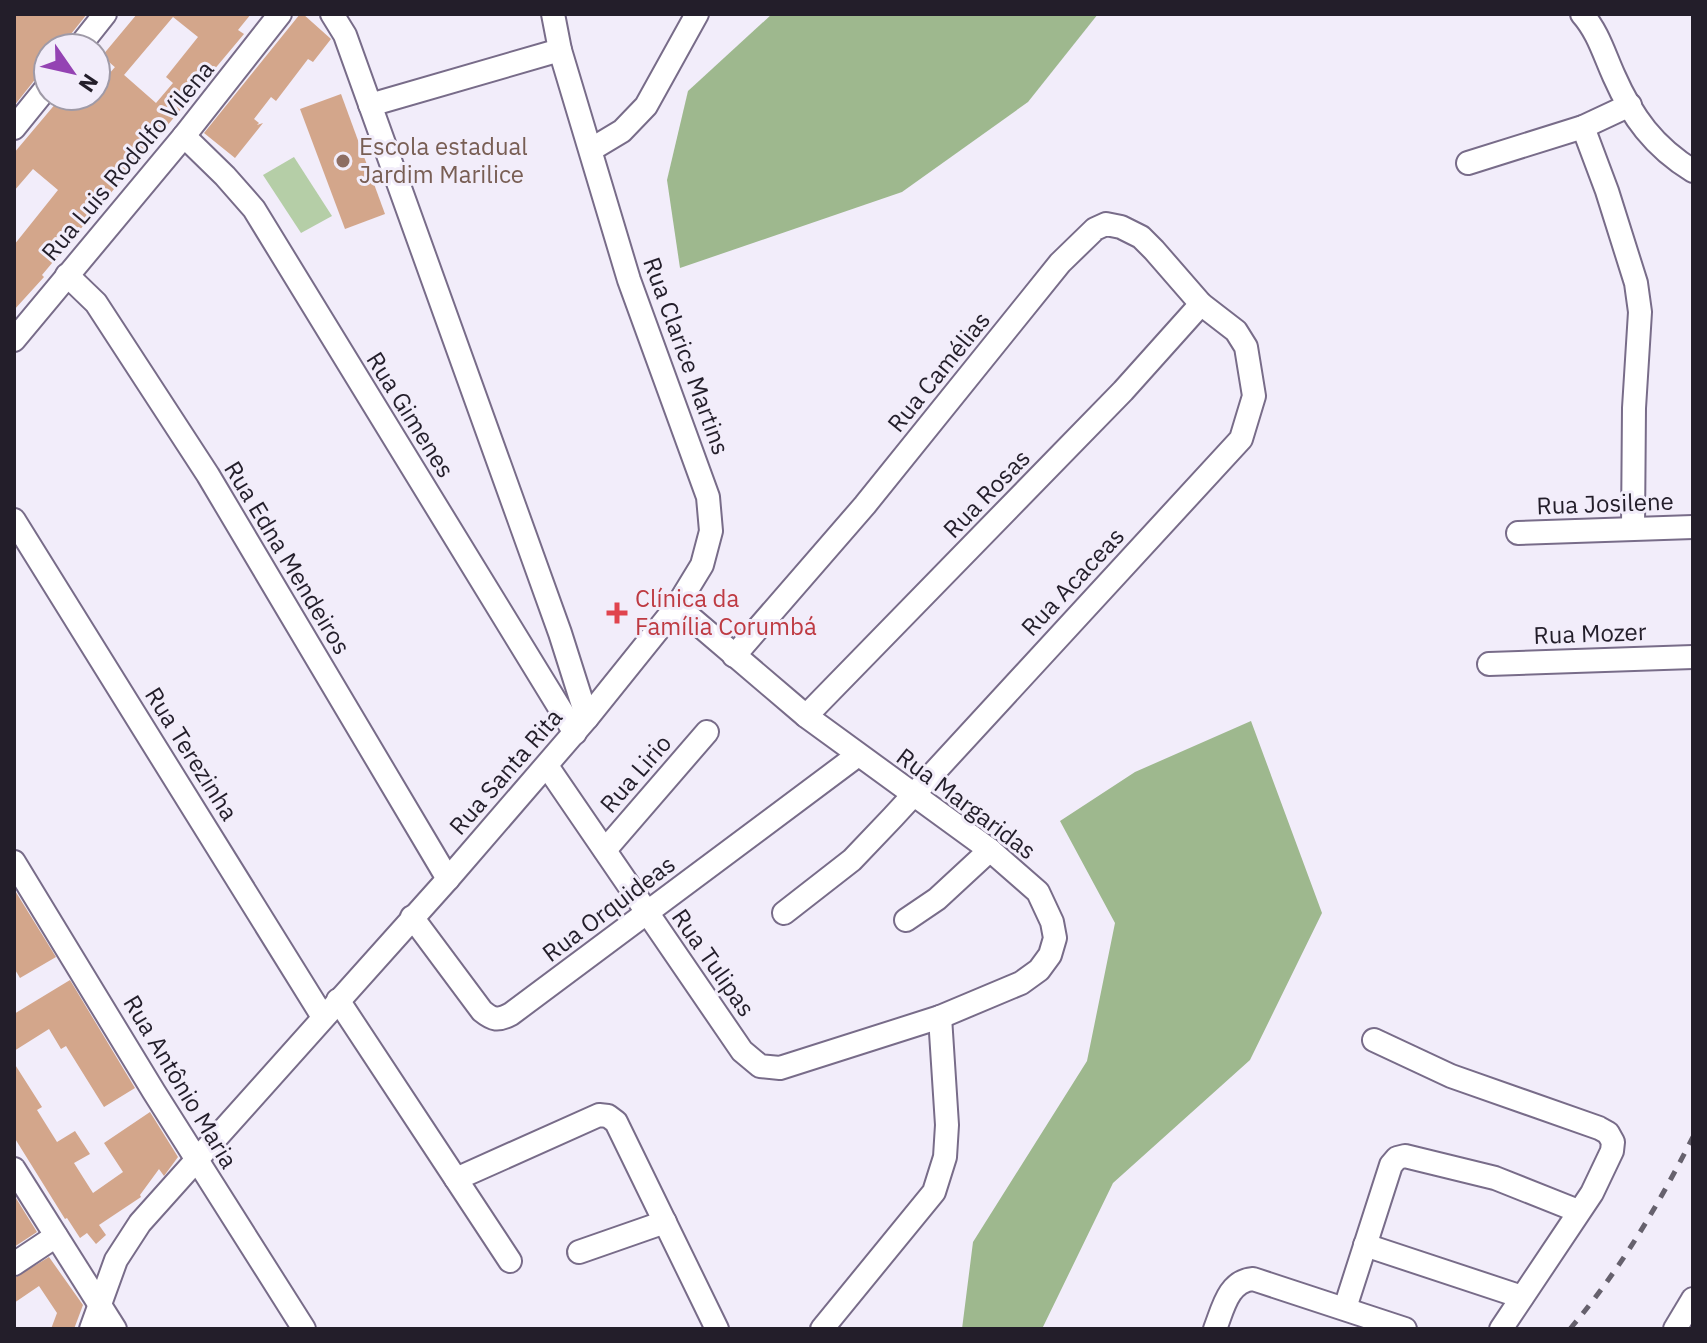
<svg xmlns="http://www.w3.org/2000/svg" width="1707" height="1343" viewBox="0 0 1707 1343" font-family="'IBM Plex Sans',sans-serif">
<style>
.green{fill:#b5cea7}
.forest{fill:#9eb88e}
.building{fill:#d3a68b}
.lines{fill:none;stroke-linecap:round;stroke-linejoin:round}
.minor-casing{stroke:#786c89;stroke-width:26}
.minor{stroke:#fff;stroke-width:22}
.rail{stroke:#66616d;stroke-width:5;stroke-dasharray:10 10;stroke-linecap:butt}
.education-dot{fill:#8d6e63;stroke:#f2edfa;stroke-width:3}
.health-dot{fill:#e0444e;stroke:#f2edfa;stroke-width:3}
.labels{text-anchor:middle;stroke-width:6;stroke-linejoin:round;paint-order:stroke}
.education-label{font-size:24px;fill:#785e54;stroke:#f2edfa;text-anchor:start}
.street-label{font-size:24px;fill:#231e2a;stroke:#f2edfa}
.health-label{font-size:24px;fill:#be3a42;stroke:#f2edfa;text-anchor:start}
</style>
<rect width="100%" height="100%" fill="#f2edfa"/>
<path class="green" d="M294 157 332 216 301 233 263 175Z"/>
<g class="forest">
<path d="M772 14H1098L1028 102 902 192 680 268 667 180 688 91Z"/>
<path d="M1251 721 1322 913 1250 1060 1113 1183 1042 1329H962L973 1242 1087 1061 1115 923 1060 821 1135 772Z"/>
</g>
<g class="building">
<path d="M14 14H87L67 39 64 48H48V69L37 77 14 106Z"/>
<path d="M137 14H251L238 30 244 34 42 275 44 277 14 310V245L58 190 33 169 14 191V153L62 96H73L83 104 90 96H96V89L115 67 156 103 173 83 166 77 198 37 173 17 124 75 102 56Z"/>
<path d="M300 14H303L331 39 313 62 308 59 276 101 271 97 254 119 259 123 257 125 263 123 235 158 204 133Z"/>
<path d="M341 94 385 214 345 229 300 109Z"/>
<path d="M14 889 56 957 20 978 14 968Z"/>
<path d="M70 980 135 1088 104 1107 66 1046 61 1049 49 1029 14 1051V1014Z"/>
<path d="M14 1063 42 1107 37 1110 57 1142 75 1131 90 1154 74 1163 93 1193 123 1172 104 1143 150 1112 178 1157 164 1176 159 1169 140 1195 141 1197 99 1225 106 1235 96 1244 87 1233 80 1238 67 1218 65 1219 14 1137Z"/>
<path d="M14 1195 37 1232 14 1247Z"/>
<path d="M49 1257 83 1305 74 1329H51L57 1313 39 1286 14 1303V1278Z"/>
</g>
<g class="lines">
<defs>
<g id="minor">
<path d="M553 14 560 50 629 280 708 497 711 531 702 565 677 606 587 718"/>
<path d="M1582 14C1598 32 1604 54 1614 76 1632 117 1654 147 1693 171"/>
<path d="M78 48 105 14"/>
<path d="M370 105 560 50"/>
<path d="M1583 127 1607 191 1636 283 1640 312 1634 408 1633 528"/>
<path d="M14 128 48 86"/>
<path d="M184 136 225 176 254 209 575 733"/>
<path d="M592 149 622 131 646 106 697 14"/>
<path d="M1468 163 1583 127 1630 105"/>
<path d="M67 275 96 303 208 475 448 879"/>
<path d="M14 340 184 136 280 14"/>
<path d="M14 520 323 1017"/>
<path d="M1518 533 1693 527"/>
<path d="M734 656 865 505 1060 263 1095 229 1106 224 1121 227 1141 237 1154 250 1201 304 1236 331 1246 347 1254 396 1241 439 893 817 852 860 784 913"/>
<path d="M1489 664 1693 657"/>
<path d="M806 716 1123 391 1201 304"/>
<path d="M547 766 742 1051 760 1066 780 1068 940 1017 1021 983 1039 970 1050 955 1055 938 1052 922 1038 892 990 850 806 716 677 606"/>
<path d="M605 850 707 732"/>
<path d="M14 862 154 1092 304 1329"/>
<path d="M412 917 482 1011C493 1020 498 1021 511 1014L858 755"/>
<path d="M906 920 937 899 990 850"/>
<path d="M338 1000 456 1179 599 1115 608 1116 616 1122 717 1329"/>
<path d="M1374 1040 1451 1076 1599 1128 1608 1133 1613 1142 1612 1151 1592 1193 1501 1329"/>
<path d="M14 1169 115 1329"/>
<path d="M456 1179 510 1261"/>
<path d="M1365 1245 1522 1297"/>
<path d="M579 1252 665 1222"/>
<path d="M14 1264 56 1236"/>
<path d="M1345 1308 1391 1165 1397 1158 1405 1156 1495 1178 1578 1211"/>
<path d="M91 1329 116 1260 140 1223 448 879 587 718 560 633 345 35 332 14"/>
<path d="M822 1329 934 1192 945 1157 947 1125 940 1017"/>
<path d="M1215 1329C1223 1309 1228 1281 1253 1279L1405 1329"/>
<path d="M1675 1329 1693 1299"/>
</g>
</defs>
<use href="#minor" class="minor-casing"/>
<use href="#minor" class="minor"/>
<path class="rail" d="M1570 1329C1622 1267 1656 1209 1693 1137"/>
</g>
<circle class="education-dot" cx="343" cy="161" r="8"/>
<path class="health-dot" d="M613 601h8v8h8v8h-8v8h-8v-8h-8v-8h8z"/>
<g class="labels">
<g class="education-label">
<text x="359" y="155">Escola estadual<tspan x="359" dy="28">Jardim Marilice</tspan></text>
</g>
<g class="street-label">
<text transform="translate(128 161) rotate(-50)" y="8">Rua Luis Rodolfo Vilena</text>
<text transform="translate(686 356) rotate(70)" y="8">Rua Clarice Martins</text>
<text transform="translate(939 372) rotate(-51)" y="8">Rua Camélias</text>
<text transform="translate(410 415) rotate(58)" y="8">Rua Gimenes</text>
<text transform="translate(987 494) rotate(-46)" y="8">Rua Rosas</text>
<text transform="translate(1605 504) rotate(-2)" y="8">Rua Josilene</text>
<text transform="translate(287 558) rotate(59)" y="8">Rua Edna Mendeiros</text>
<text transform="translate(1073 582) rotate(-47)" y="8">Rua Acaceas</text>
<text transform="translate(1590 634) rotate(-2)" y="8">Rua Mozer</text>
<text transform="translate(191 754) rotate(58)" y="8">Rua Terezinha</text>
<text transform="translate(506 772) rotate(-49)" y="8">Rua Santa Rita</text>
<text transform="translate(636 774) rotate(-49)" y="8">Rua Lirio</text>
<text transform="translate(966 804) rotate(37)" y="8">Rua Margaridas</text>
<text transform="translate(609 909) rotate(-37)" y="8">Rua Orquideas</text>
<text transform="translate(713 963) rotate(55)" y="8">Rua Tulipas</text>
<text transform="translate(180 1082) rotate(59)" y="8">Rua Antônio Maria</text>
</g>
<g class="health-label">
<text x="635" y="607">Clínica da<tspan x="635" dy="28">Família Corumbá</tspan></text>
</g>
</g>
<rect width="1707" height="1343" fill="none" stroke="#231e2a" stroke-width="32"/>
<g transform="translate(72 72) rotate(124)"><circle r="38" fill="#f2edfa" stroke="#9f9aa7" stroke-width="2"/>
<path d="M0-6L14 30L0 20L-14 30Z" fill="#9443b3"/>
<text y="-12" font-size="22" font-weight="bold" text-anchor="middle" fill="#231e2a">N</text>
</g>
</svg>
